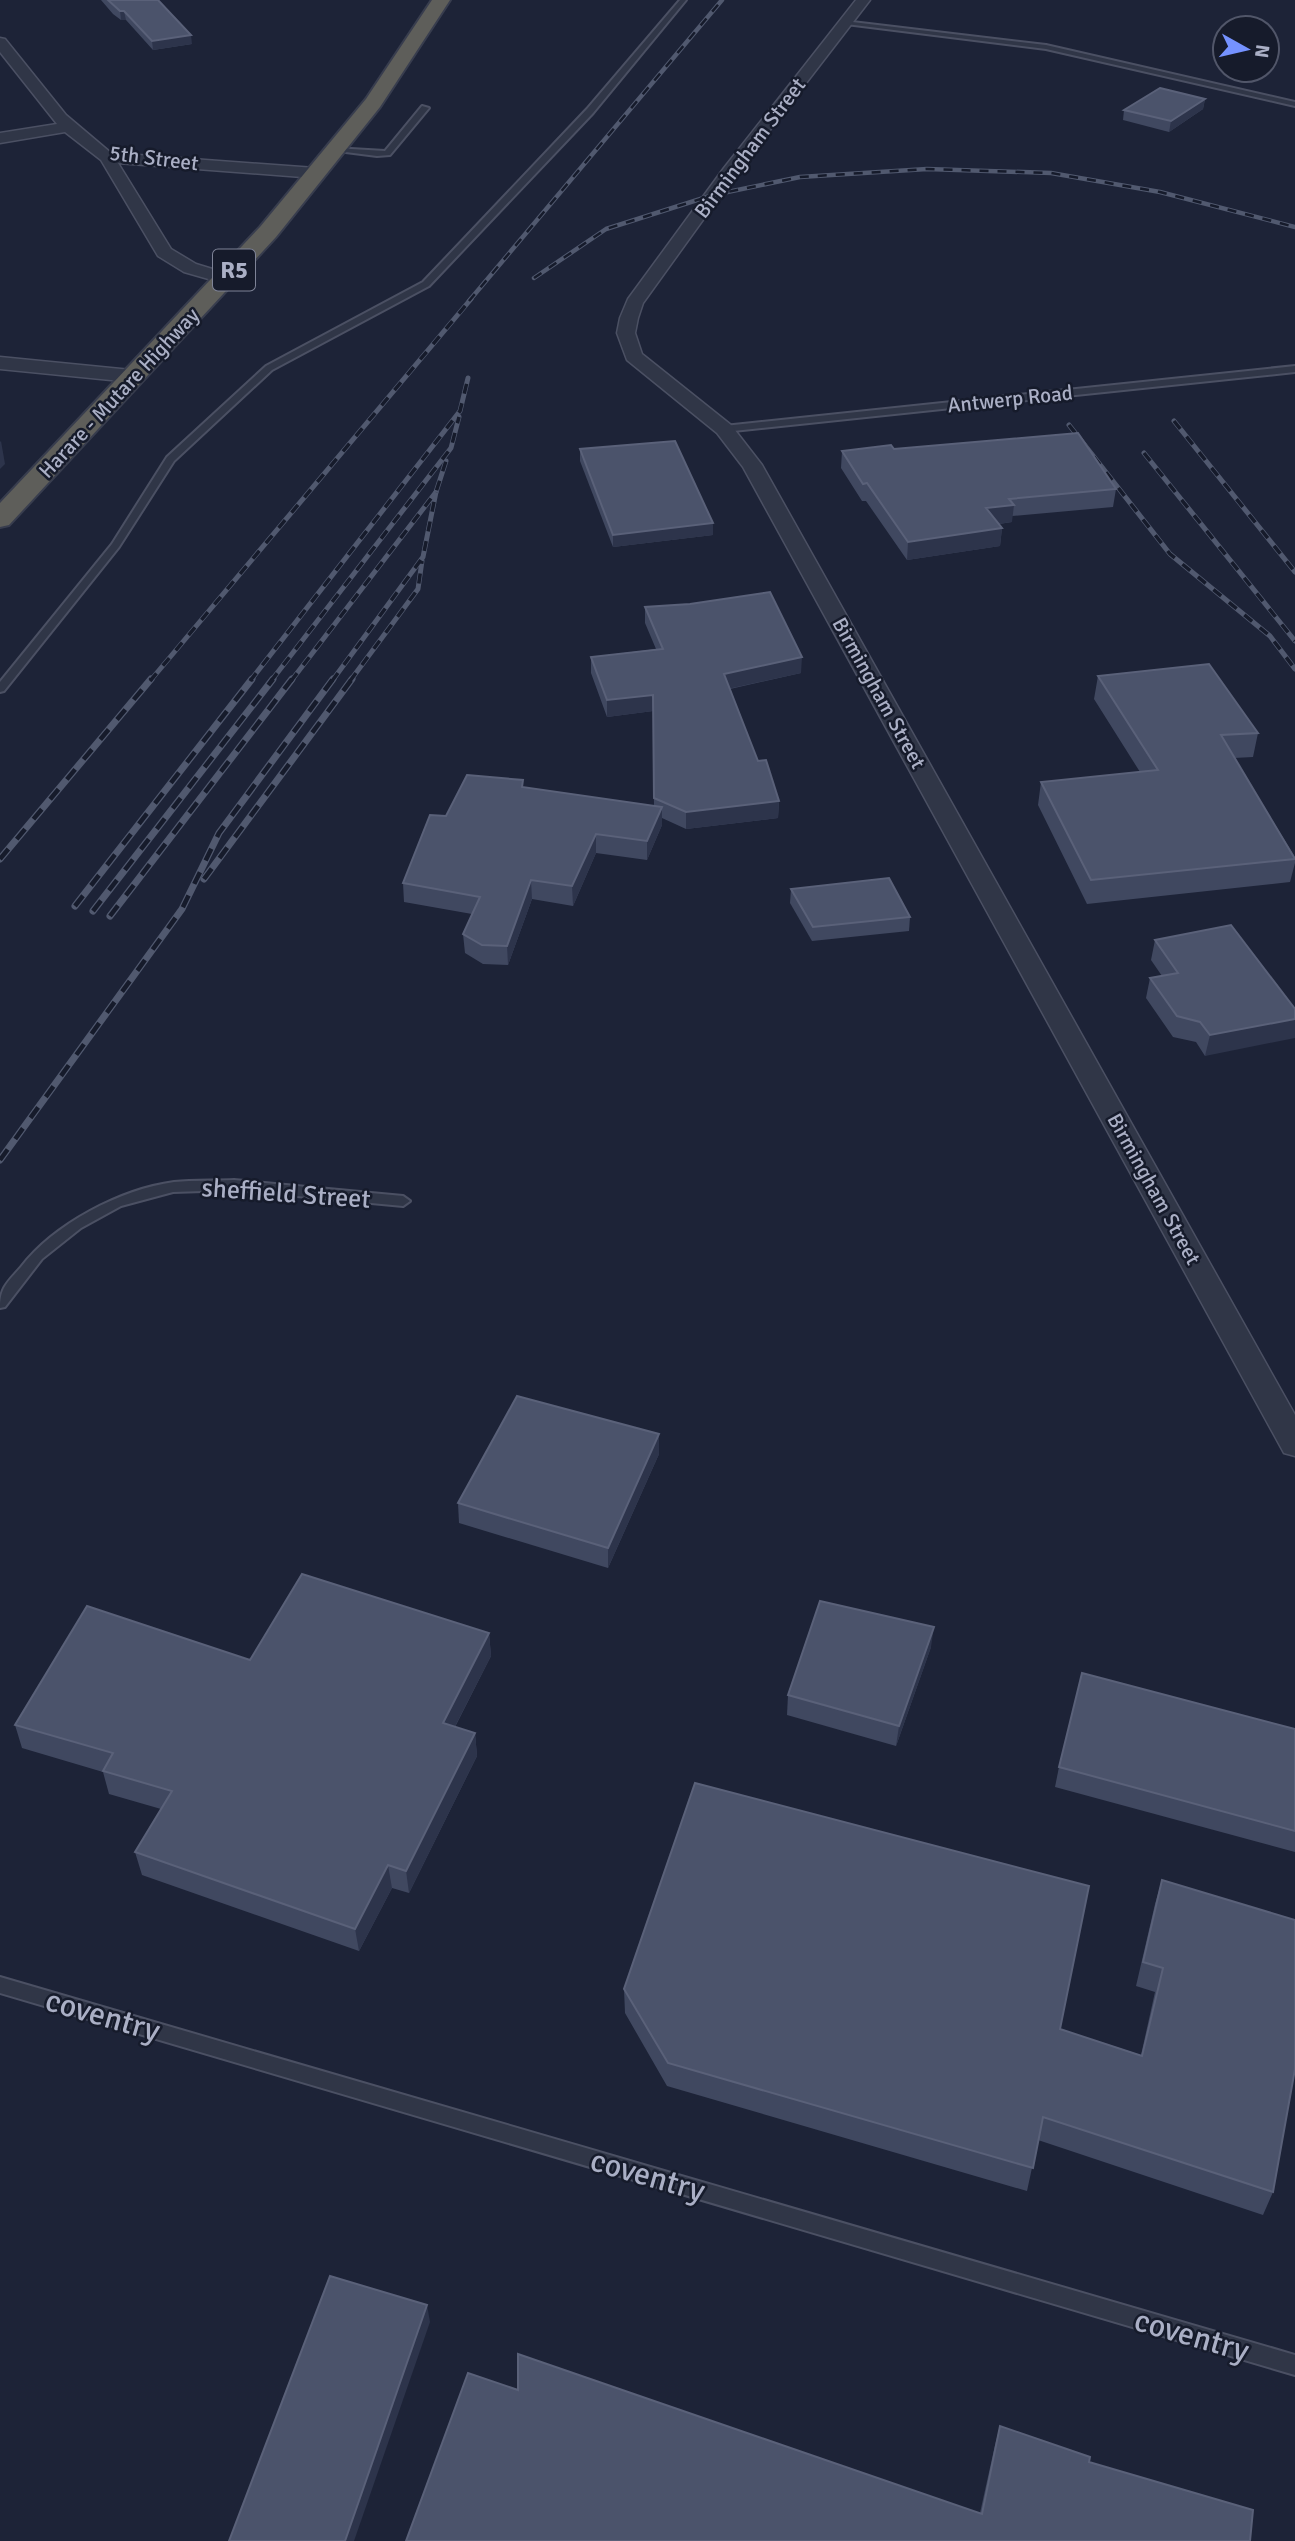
<svg xmlns="http://www.w3.org/2000/svg" width="1295" height="2541" viewBox="0 0 1295 2541" font-family="Signika,sans-serif">
<style>
.lines{fill:none;stroke-linecap:round;stroke-linejoin:round}
.service-casing{stroke:#4b5063;stroke-width:4}
.minor-casing{stroke:#4b5063;stroke-width:3}
.trunk-casing{stroke:#383d4e;stroke-width:4}
.service{fill:#303647;fill-rule:evenodd}
.minor{fill:#303647;fill-rule:evenodd}
.trunk{fill:#5e5e5a;fill-rule:evenodd}
.rail-far2-casing{stroke:#51596f;stroke-width:4.5}
.rail-far1-casing{stroke:#51596f;stroke-width:5}
.rail-casing{stroke:#51596f;stroke-width:7}
.rail-far2{stroke:#161b2b;stroke-width:2.5;stroke-dasharray:9;stroke-linecap:butt}
.rail-far1{stroke:#161b2b;stroke-width:3.5;stroke-dasharray:10;stroke-linecap:butt}
.rail{stroke:#161b2b;stroke-width:4.5;stroke-dasharray:13;stroke-linecap:butt}
.wall{fill:#404860}
.shaded-wall{fill:#2d344b}
.building{fill:#4b536b;stroke:#5a6179;stroke-width:2}
.labels{text-anchor:middle;stroke-width:5;stroke-linejoin:round;paint-order:stroke}
.far-street-label{font-size:21px;fill:#aaafc5;stroke:#161b2b}
.shield{fill:#161b2b;stroke:#7e8397;stroke-width:2}
.shield-label{font-size:24px;font-weight:bold;fill:#aaafc5}
.street-label{font-size:26px;fill:#aaafc5;stroke:#161b2b}
.near-street-label{font-size:32px;fill:#aaafc5;stroke:#161b2b}
</style>
<rect width="100%" height="100%" fill="#1d2337"/>
<g class="lines">
<defs>
<g id="service">
<path d="M680 0H686L593 113 429 286 272 370 174 461 119 547 4 691 0 692V682L112 544 167 457 266 366 423 282 587 109Z"/>
<path d="M844 21 1046 45 1295 102V106L1046 49 846 24Z"/>
<path d="M422 106 429 108 390 155 377 156 330 150 334 148 385 151Z"/>
<path d="M1295 366V372L724 432 719 429 724 426Z"/>
<path d="M234 1180 403 1196 410 1201 403 1206 234 1190 173 1192 121 1206 81 1228 42 1259 5 1307 0 1308C0 1287 8 1282 21 1267 54 1224 121 1189 174 1182 194 1180 214 1181 234 1180Z"/>
<path d="M0 1977 1295 2355V2375L0 1993Z"/>
</g>
<g id="minor">
<path d="M856 0H870L736 174 643 303 638 318 635 333 642 354 731 425 762 465 1295 1415V1456L1284 1453 743 467 717 433 627 360 617 333 620 318 628 299 724 168Z"/>
<path d="M0 38 5 39 66 115 111 153 315 168 323 173 315 178 118 163 171 249 196 264 232 275 235 279 226 284 184 272 158 256 101 160 65 132 0 143V133L57 124 0 52Z"/>
<path d="M0 357 131 370 140 376 131 382 0 369Z"/>
</g>
<path id="trunk" d="M432 0H450L380 107 276 237 9 525 0 527V503L260 227 366 99Z"/>
</defs>
<use href="#service" class="service-casing"/>
<use href="#minor" class="minor-casing"/>
<use href="#trunk" class="trunk-casing"/>
<use href="#service" class="service"/>
<use href="#minor" class="minor"/>
<use href="#trunk" class="trunk"/>
<defs>
<g id="rail-far2">
<path d="M534 278 606 229 713 195 800 177 927 169 1051 173 1160 192 1295 227"/>
<path d="M469 301 722 0"/>
</g>
<g id="rail-far1">
<path d="M1174 421 1295 572"/>
<path d="M1069 425 1170 554 1270 636 1295 669"/>
<path d="M1144 453 1295 641"/>
<path d="M150 681 471 299"/>
<path d="M250 681 460 411 468 378"/>
<path d="M271 681 451 448 459 417"/>
<path d="M291 681 436 492 446 461"/>
<path d="M332 681 423 557 436 492"/>
<path d="M350 681 418 589 422 561"/>
</g>
<g id="rail">
<path d="M0 859 151 679"/>
<path d="M204 879 352 679"/>
<path d="M75 906 252 679"/>
<path d="M93 911 273 679"/>
<path d="M110 916 292 679"/>
<path d="M0 1160 182 909 219 833 333 679"/>
</g>
</defs>
<use href="#rail-far2" class="rail-far2-casing"/>
<use href="#rail-far1" class="rail-far1-casing"/>
<use href="#rail" class="rail-casing"/>
<use href="#rail-far2" class="rail-far2"/>
<use href="#rail-far1" class="rail-far1"/>
<use href="#rail" class="rail"/>
</g>
<g class="wall">
<path d="M101 0H158L192 44 153 50 126 20H121L113 14Z"/>
<path d="M1205 99 1203 109 1169 132 1123 120 1124 110Z"/>
<path d="M580 449 713 535 613 547 580 461Z"/>
<path d="M894 449 1116 489 1113 507 1012 516V522L999 524 1002 528 1000 546 907 560 866 501H862L841 468 842 451Z"/>
<path d="M645 607 801 673 730 689 758 761 779 801 778 818 686 829 662 818V825L647 860 596 853 573 906 532 899 508 965 483 964 465 953 463 934 472 914 404 902 403 883 446 816 524 787 654 806 653 711 607 717 591 673V657L656 649 645 623Z"/>
<path d="M1098 676 1258 733 1253 757 1234 758 1295 857V863L1290 882 1087 904 1038 805 1041 782 1140 772 1094 699Z"/>
<path d="M791 889 910 917 909 931 812 941 790 903Z"/>
<path d="M1155 940 1295 1009 1205 1056 1196 1042 1173 1037 1146 998 1150 978 1162 976 1151 960Z"/>
<path d="M659 1454 608 1568 459 1523 458 1503Z"/>
<path d="M489 1633 491 1656 455 1727 475 1733 477 1756 409 1893 392 1888 359 1951 142 1875 135 1852 161 1809 109 1794 103 1772 22 1748 15 1725 250 1660Z"/>
<path d="M931 1647 896 1746 787 1715 788 1695Z"/>
<path d="M1295 1729V1852L1055 1787 1059 1767Z"/>
<path d="M1162 1880 1273 2192 1263 2215 1038 2140 1027 2191 667 2086 625 2013 624 1989 1060 2029 1141 2055 1155 1992 1136 1986 1155 1904Z"/>
<path d="M518 2390 980 2513 995 2445 1000 2426 1089 2462 1250 2541H406Z"/>
</g>
<g class="shaded-wall">
<path d="M120 11H124L126 20H121Z"/>
<path d="M191 35 192 44 153 50 152 41Z"/>
<path d="M1205 99 1203 109 1169 132 1171 121Z"/>
<path d="M1 441 5 464 0 469V442Z"/>
<path d="M1014 505 1012 522 984 526 986 508Z"/>
<path d="M713 523V535L613 547V535Z"/>
<path d="M1002 528 1000 546 907 560 908 542Z"/>
<path d="M802 657 801 673 723 690 724 674Z"/>
<path d="M653 695V711L607 717V700Z"/>
<path d="M779 801 778 818 686 829V812Z"/>
<path d="M662 807V825L647 860V841Z"/>
<path d="M596 834V853L573 906 572 886Z"/>
<path d="M531 880 532 899 508 965 507 946Z"/>
<path d="M1295 1019V1038L1205 1056 1210 1035Z"/>
<path d="M659 1434V1454L608 1568V1548Z"/>
<path d="M934 1627 931 1647 896 1746 899 1726Z"/>
<path d="M489 1633 491 1656 445 1746 443 1723Z"/>
<path d="M475 1733 477 1756 409 1893 406 1871Z"/>
<path d="M388 1865 392 1888 359 1951 355 1929Z"/>
<path d="M427 2305 430 2322 354 2541H345Z"/>
</g>
<g class="building">
<path d="M108 0H158L191 35 152 41 124 11H120Z"/>
<path d="M1160 88 1205 99 1171 121 1124 110Z"/>
<path d="M1078 433 1116 489 1009 499 1014 505 986 508 1002 528 908 542 867 483 863 484 842 451 891 445 894 449Z"/>
<path d="M675 441 713 523 613 535 580 449Z"/>
<path d="M770 592 802 657 724 674 758 761 766 760 779 801 686 812 654 798 653 695 607 700 591 657 663 649 645 607 690 604Z"/>
<path d="M1209 664 1258 733 1221 735 1295 859 1091 880 1041 782 1158 770 1098 676Z"/>
<path d="M467 775 523 780 522 787 662 807 647 841 596 834 572 886 531 880 507 946 482 945 463 934 480 897 403 883 430 815 446 816Z"/>
<path d="M889 878 910 917 813 927 791 889Z"/>
<path d="M1231 925 1295 1009V1019L1210 1035 1200 1022 1177 1016 1150 978 1178 973 1155 940Z"/>
<path d="M517 1396 659 1434 608 1548 458 1503Z"/>
<path d="M302 1574 489 1633 443 1723 475 1733 406 1871 388 1865 355 1929 135 1852 172 1791 103 1771 113 1753 15 1725 87 1606 250 1660Z"/>
<path d="M820 1601 934 1627 899 1726 788 1695Z"/>
<path d="M1082 1673 1295 1729V1831L1059 1767Z"/>
<path d="M695 1783 1089 1886 1060 2029 1142 2056 1163 1968 1143 1962 1162 1880 1295 1920V2069L1273 2192 1043 2117 1033 2168 668 2063 624 1989Z"/>
<path d="M330 2276 427 2305 345 2541H229Z"/>
<path d="M518 2354 982 2514 1000 2426 1090 2457 1089 2462 1253 2510 1250 2541H406L468 2373 518 2390Z"/>
</g>
<g class="labels">
<g class="far-street-label">
<text transform="translate(750 148) rotate(-53)" y="7">Birmingham Street</text>
<text transform="translate(154 158) rotate(7)" y="7">5th Street</text>
<text transform="translate(119 393) rotate(-47)" y="7">Harare - Mutare Highway</text>
<text transform="translate(1010 399) rotate(-6)" y="7">Antwerp Road</text>
<text transform="translate(879 693) rotate(61)" y="7">Birmingham Street</text>
<text transform="translate(1154 1189) rotate(61)" y="7">Birmingham Street</text>
</g>
<rect class="shield" x="213" y="249.5" width="42" height="41" rx="5"/>
<g class="shield-label">
<text x="234" y="278">R5</text>
</g>
<g class="street-label">
<text transform="translate(286 1193) rotate(4)" y="9">sheffield Street</text>
</g>
<g class="near-street-label">
<text transform="translate(103 2015) rotate(16)" y="11">coventry</text>
<text transform="translate(648 2175) rotate(16)" y="11">coventry</text>
<text transform="translate(1192 2335) rotate(16)" y="11">coventry</text>
</g>
</g>
<g transform="translate(1246 49) rotate(98)"><circle r="33" fill="#161b2b" stroke="#515669" stroke-width="2"/>
<path d="M0-5L12 26L0 18L-12 26Z" fill="#7592ff"/>
<text y="-10" font-size="19" font-weight="bold" text-anchor="middle" fill="#aaafc5">N</text>
</g>
</svg>
